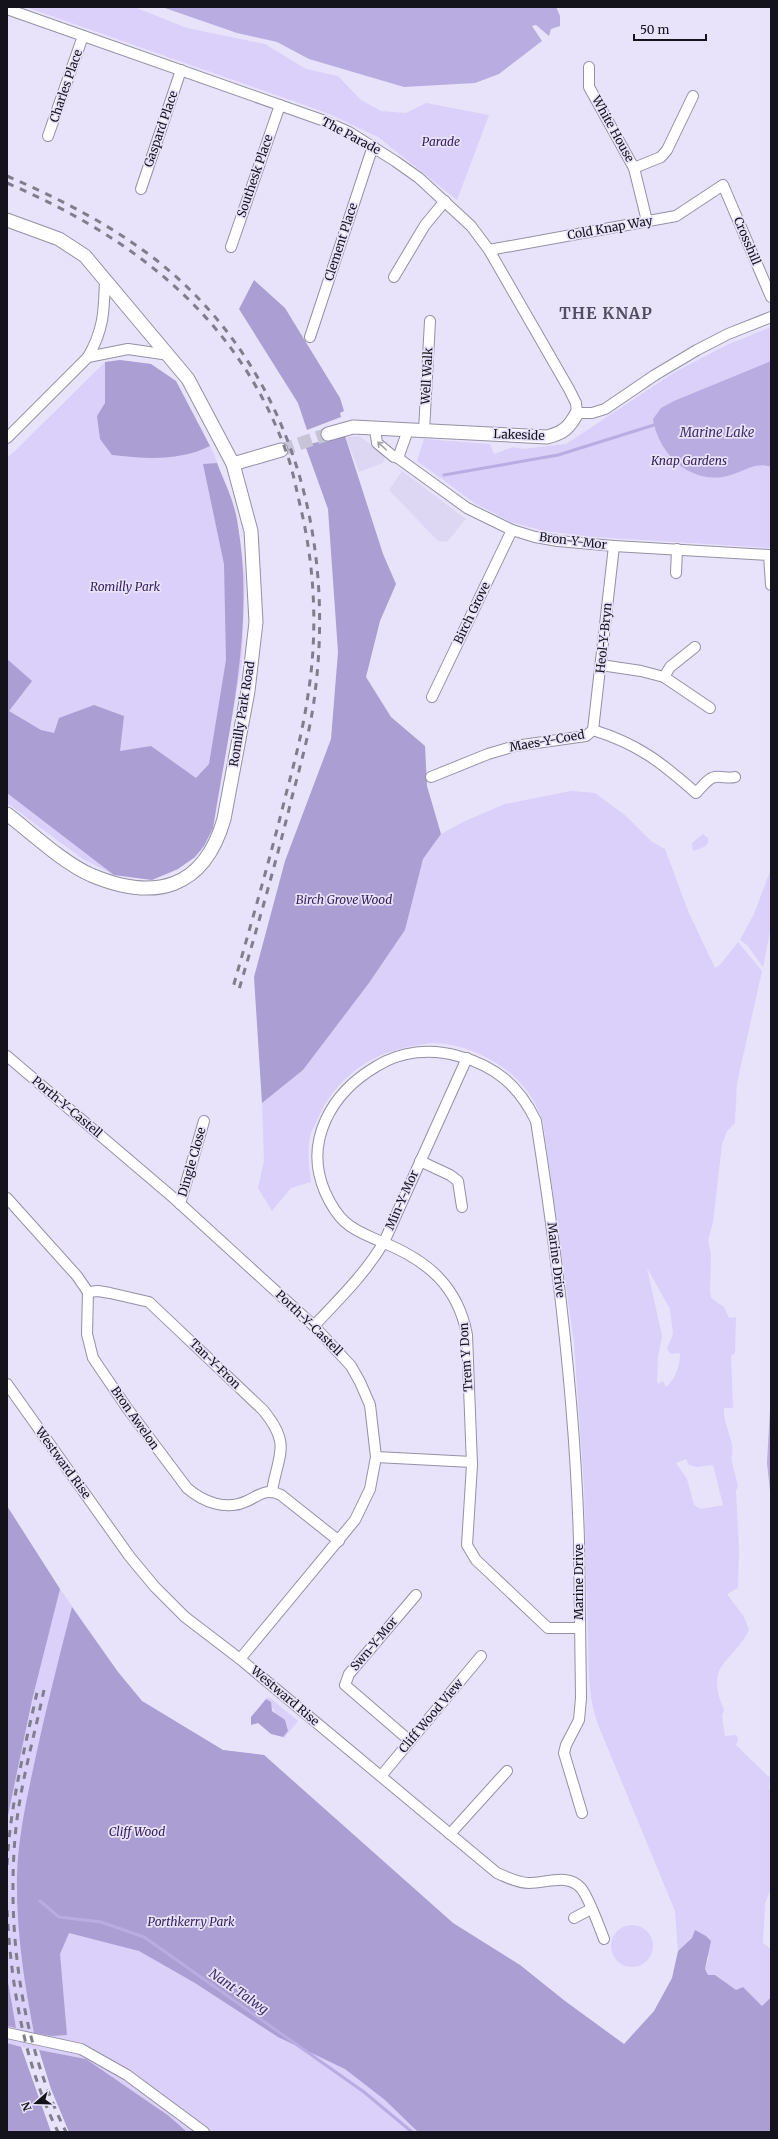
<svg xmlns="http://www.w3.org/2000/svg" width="778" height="2139" viewBox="0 0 778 2139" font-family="Merriweather,serif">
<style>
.built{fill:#ddd7f4}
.green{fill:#dad0f9;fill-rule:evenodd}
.forest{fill:#ab9ed2}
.water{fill:#b9ace1}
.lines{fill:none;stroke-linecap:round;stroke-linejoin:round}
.stream{stroke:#b9ace1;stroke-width:3}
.tertiary-tunnel{stroke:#c8c4d8;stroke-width:13;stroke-dasharray:13 6;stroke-linecap:butt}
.minor-casing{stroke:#9590a5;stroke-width:12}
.tertiary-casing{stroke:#9590a5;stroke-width:15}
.minor{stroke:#fff;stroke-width:10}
.tertiary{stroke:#fff;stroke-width:13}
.rail{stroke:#807d8c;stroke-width:3;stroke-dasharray:7 7;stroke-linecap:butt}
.oneway{stroke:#a1a0a3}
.labels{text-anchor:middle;stroke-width:3.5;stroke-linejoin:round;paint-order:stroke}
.street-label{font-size:12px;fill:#14121a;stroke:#e8e3fa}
.park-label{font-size:12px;font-style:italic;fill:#331c5b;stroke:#e8e3fa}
.water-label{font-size:13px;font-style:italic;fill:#412c6b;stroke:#e8e3fa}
.district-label{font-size:16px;font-weight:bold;letter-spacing:1px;fill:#524e60;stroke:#e8e3fa}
</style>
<rect width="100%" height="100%" fill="#e8e3fa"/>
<g class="built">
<path d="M359 436 384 454 385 457 383 463 359 472 346 437Z"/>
<path d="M402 471 466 519 447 542 438 541 389 490Z"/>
</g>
<g class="green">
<path d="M26 7H134L187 28 265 44 306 69 338 76 361 100 381 111 406 113 426 103 489 115 457 200 378 137 327 113Z"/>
<path d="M771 327V548L594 537 544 531 511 522 476 504 417 461 424 439 490 444 494 454 513 447 522 449 566 444 675 372 727 345Z"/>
<path d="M120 360 151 364 176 381 214 454 237 519 245 577 242 660 213 828 204 846 195 857 178 869 152 880 114 875 83 859 7 803V457L14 452 105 362Z"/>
<path d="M571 791 595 793 626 816 651 841 665 849 688 911 715 968 720 965 738 942 762 971 737 1083 735 1123 727 1131 722 1144 713 1222 708 1240 711 1255 710 1290 711 1298 724 1307 729 1318 736 1317 735 1353 731 1356 733 1408H724C722 1424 737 1444 731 1458L738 1486 736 1491 739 1547 738 1588 727 1594 744 1617 749 1630C731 1665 704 1663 724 1710L722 1716 725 1736 736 1735 738 1739 736 1745 769 1777 771 1774 769 1789H771V1888L765 1904 763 1943 771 1949V1997L762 2006 743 1987 736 1991 715 1975H708L705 1969 709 1956 692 1938 678 1951 675 1911 597 1722 592 1703 589 1679 584 1486 574 1343 543 1122C540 1115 537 1107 533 1100 515 1067 471 1044 434 1043 427 1043 420 1045 413 1046 369 1053 335 1079 317 1120 315 1125 311 1131 310 1137 307 1152 309 1167 311 1182L291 1188 272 1211 258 1188 264 1161 262 1103 303 1070 369 983 405 930 423 859 441 834 465 821 505 804ZM647 1268 670 1309 673 1334 667 1349 671 1354 680 1353C680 1366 676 1378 666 1387L663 1381 658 1384 657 1381 658 1357 662 1336ZM686 1459 689 1465 697 1467 713 1465 723 1505 701 1509 694 1505 687 1479 676 1463Z"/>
<path d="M703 834 708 838V843L704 847 693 851 692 843Z"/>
<path d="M771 869V927L763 967 747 945 740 940 754 914Z"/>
<path d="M7 1506 60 1589 118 1672 142 1701 223 1750 264 1755 453 1923 520 1965 727 2132H187L169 2116 86 2059 21 2047 51 2132H7Z"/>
<path d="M269 1697 298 1721 284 1738 283 1737 288 1731 266 1699Z"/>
<circle cx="632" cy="1946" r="21"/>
</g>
<g class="forest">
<path d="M254 280 285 308 340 398 344 411 340 413 341 417 307 430 298 403 239 309Z"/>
<path d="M120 360 151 364 176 381 210 446C180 461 146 459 112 455L100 439 97 416 105 403V362Z"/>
<path d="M345 436 383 554 396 584 380 621 366 677 391 717 425 746 427 786 441 834 423 859 405 930 369 983 303 1070 262 1103 254 977 285 861 331 739 338 652 328 509 305 445Z"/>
<path d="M217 463C224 481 234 501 237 520 256 624 229 725 213 828L204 846 195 857 178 869 152 880 114 875 7 793V659L32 681 9 711 41 730 54 733 59 718 94 705 124 716 120 751 151 746 196 778 209 764 226 660 224 564 203 464Z"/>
<path d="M7 1506 60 1589 32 1700 7 1820Z"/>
<path d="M72 1607 118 1672 142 1701 223 1750 264 1755 453 1923 520 1965 565 2001 624 2044 654 2011 672 1978 678 1951 692 1938 695 1930 706 1936 711 1941 705 1969 708 1975H715L736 1990 743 1987 762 2006 771 1997V2132H418L385 2100 345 2069 278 2037 195 1983 139 1951 69 1933 60 1954 67 2035 52 2036 34 2033C24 1982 16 1929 17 1876 18 1837 27 1798 35 1760 46 1708 59 1658 72 1607Z"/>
<path d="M266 1699 271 1702 272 1711 285 1720 288 1731 283 1737 271 1734 258 1723 251 1725V1717Z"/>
<path d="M7 1976 16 2028 7 2026Z"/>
<path d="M7 2043 21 2047 51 2132H7Z"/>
<path d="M39 2050 86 2059 169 2116 187 2132H69L51 2089Z"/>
</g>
<g class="water">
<path d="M162 7H556L560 16V26L551 29 549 36 536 25 532 26 542 41 499 74 475 83 404 87 309 59 277 42 237 33Z"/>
<path d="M771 361V467C755 461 742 473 727 476 690 485 658 453 653 419L661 408 674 401Z"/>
<path d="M771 1391V1500L767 1463Z"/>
</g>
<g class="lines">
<g class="stream">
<path d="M444 475 558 455 654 425"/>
<path d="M40 1901 59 1917 101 1922 144 1937 364 2092 412 2132"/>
</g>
<path class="tertiary-tunnel" d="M281 450 328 434"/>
<defs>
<g id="minor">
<path d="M7 9 322 120 349 132 395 161 419 178 471 226 489 250 569 389 576 403 577 413H592L605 409 655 375 697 350 728 334 771 317"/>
<path d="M589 67V87L634 168 647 221"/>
<path d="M48 136 83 36"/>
<path d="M634 168 661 157 667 150 693 96"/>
<path d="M141 189 181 70"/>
<path d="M231 247 280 105"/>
<path d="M489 250 676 216 723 185 771 297"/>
<path d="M394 277 425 225 445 201"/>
<path d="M310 337 373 146"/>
<path d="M88 357C104 329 104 311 105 279"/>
<path d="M375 429 377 443 394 457 398 458 467 508 512 530 535 537 558 541 614 546 769 555 771 585"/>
<path d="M424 431 430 321"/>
<path d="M7 438 88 357 128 349 169 355"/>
<path d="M398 458 408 430"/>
<path d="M676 573 677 549"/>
<path d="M601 665 641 671 664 677 710 708"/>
<path d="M664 677 670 667 695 647"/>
<path d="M432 697 512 530"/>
<path d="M593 730 614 546"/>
<path d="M431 777 488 754 515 746 586 736 593 730C638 744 661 762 696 793 701 788 708 778 715 777 722 776 728 779 735 777"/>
<path d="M7 1056 176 1200 314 1326 351 1366 360 1382 370 1405 376 1457 370 1489 355 1520 240 1659"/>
<path d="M420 1161 450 1175 458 1181 462 1207"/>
<path d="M7 1198 77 1276 88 1292 87 1334 93 1358 127 1408 187 1488C203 1502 226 1511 247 1501 260 1495 265 1488 281 1495L339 1541"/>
<path d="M180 1204 204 1121"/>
<path d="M88 1292 98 1291 110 1293 149 1302 263 1410C292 1445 278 1454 272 1491"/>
<path d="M314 1326C339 1299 365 1274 384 1242L467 1058"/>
<path d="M7 1384 130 1557 155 1587 185 1617 240 1659 497 1873C507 1877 517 1883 529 1883 547 1883 568 1873 581 1888 589 1898 599 1926 604 1939"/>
<path d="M376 1457 472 1462"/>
<path d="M580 1628H548L476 1560 467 1545 472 1465 467 1335C458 1286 427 1260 382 1242 369 1236 356 1232 345 1222 336 1214 330 1203 325 1192 303 1141 332 1092 377 1066 401 1051 431 1048 458 1056 496 1066 519 1086 536 1121 558 1260 575 1400 579 1541 580 1593 580 1646 581 1698L579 1720 566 1745 564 1753 582 1813"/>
<path d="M410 1741 345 1685 349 1674 416 1595"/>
<path d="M381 1776 481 1656"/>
<path d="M450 1834 507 1771"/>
<path d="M574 1918 591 1909"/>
<path d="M7 2033 81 2049 127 2075 204 2132"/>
</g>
<g id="tertiary">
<path d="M7 220 59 239 85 256 188 379 233 464 251 531 256 622 248 691 224 819C204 889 155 902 91 875 62 862 32 833 7 814"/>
<path d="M328 434 353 427 547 437C563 433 569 428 577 413"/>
<path d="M233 464 281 450"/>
</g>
</defs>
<use href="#minor" class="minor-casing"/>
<use href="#tertiary" class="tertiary-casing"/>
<use href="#minor" class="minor"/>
<use href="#tertiary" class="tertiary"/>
<g class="rail">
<path d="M7 176C58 198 107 223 151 256 286 359 336 528 315 693 311 728 301 763 292 797 276 863 257 928 238 993"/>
<path d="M7 183C135 238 239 319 287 454 293 471 296 488 300 505 315 567 318 632 308 695 303 730 294 764 285 798 269 863 250 927 232 991"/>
<path d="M44 1690C34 1738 19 1788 15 1838 7 1935 22 2044 66 2132"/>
<path d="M7 1865C10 1805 25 1747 38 1688"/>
<path d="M7 1910C11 1986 24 2063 58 2132"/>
</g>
</g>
<defs><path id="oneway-shaft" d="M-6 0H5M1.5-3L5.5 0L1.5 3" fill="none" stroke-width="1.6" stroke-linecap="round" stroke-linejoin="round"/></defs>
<use class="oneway" href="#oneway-shaft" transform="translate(382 446) rotate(-138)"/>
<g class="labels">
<g class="street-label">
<text transform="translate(66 86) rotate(-71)" y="4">Charles Place</text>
<text transform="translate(161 129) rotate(-71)" y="4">Gaspard Place</text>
<text transform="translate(613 129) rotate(61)" y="4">White House</text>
<text transform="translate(351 136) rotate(28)" y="4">The Parade</text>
<text transform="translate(255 176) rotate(-71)" y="4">Southesk Place</text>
<text transform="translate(610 228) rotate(-10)" y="4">Cold Knap Way</text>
<text transform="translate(747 241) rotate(67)" y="4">Crosshill</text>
<text transform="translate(341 242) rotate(-72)" y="4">Clement Place</text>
<text transform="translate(427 376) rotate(-87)" y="4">Well Walk</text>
<text transform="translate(519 435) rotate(2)" y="4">Lakeside</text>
<text transform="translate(573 541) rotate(7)" y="4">Bron-Y-Mor</text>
<text transform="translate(472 613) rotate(-64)" y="4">Birch Grove</text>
<text transform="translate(604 638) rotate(-84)" y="4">Heol-Y-Bryn</text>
<text transform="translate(242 714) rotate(-81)" y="4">Romilly Park Road</text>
<text transform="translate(547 741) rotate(-10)" y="4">Maes-Y-Coed</text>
<text transform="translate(67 1107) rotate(40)" y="4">Porth-Y-Castell</text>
<text transform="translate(192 1162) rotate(-74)" y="4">Dingle Close</text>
<text transform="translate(402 1200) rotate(-66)" y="4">Min-Y-Mor</text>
<text transform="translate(556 1260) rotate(83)" y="4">Marine Drive</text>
<text transform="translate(309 1323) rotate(44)" y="4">Porth-Y-Castell</text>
<text transform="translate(466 1357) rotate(-94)" y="4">Trem Y Don</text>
<text transform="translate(215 1364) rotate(44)" y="4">Tan-Y-Fron</text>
<text transform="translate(135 1418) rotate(55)" y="4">Bron Awelon</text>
<text transform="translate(63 1463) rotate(54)" y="4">Westward Rise</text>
<text transform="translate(579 1582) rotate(-90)" y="4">Marine Drive</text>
<text transform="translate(374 1644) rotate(-50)" y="4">Swn-Y-Mor</text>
<text transform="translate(285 1696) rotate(40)" y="4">Westward Rise</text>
<text transform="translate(431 1716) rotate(-50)" y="4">Cliff Wood View</text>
</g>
<g class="park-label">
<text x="441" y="146">Parade</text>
<text x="689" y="465">Knap Gardens</text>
<text x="125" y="591">Romilly Park</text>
<text x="344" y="904">Birch Grove Wood</text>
<text x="137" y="1836">Cliff Wood</text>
<text x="191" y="1926">Porthkerry Park</text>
</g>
<g class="water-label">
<text x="717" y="437">Marine Lake</text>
<text transform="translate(239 1991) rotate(35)" y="5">Nant Talwg</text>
</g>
<g class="district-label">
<text x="606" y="319">THE KNAP</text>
</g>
</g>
<rect width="778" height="2139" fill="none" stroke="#14121a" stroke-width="16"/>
<g transform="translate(36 2103) rotate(250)" stroke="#e8e3fa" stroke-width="3" paint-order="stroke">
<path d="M0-3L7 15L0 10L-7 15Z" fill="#14121a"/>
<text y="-6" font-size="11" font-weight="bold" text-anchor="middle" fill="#14121a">N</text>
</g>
<path d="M634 34v6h72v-6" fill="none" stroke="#14121a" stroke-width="2"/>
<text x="640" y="34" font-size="12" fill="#14121a" stroke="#e8e3fa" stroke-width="3" paint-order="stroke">50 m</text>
</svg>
